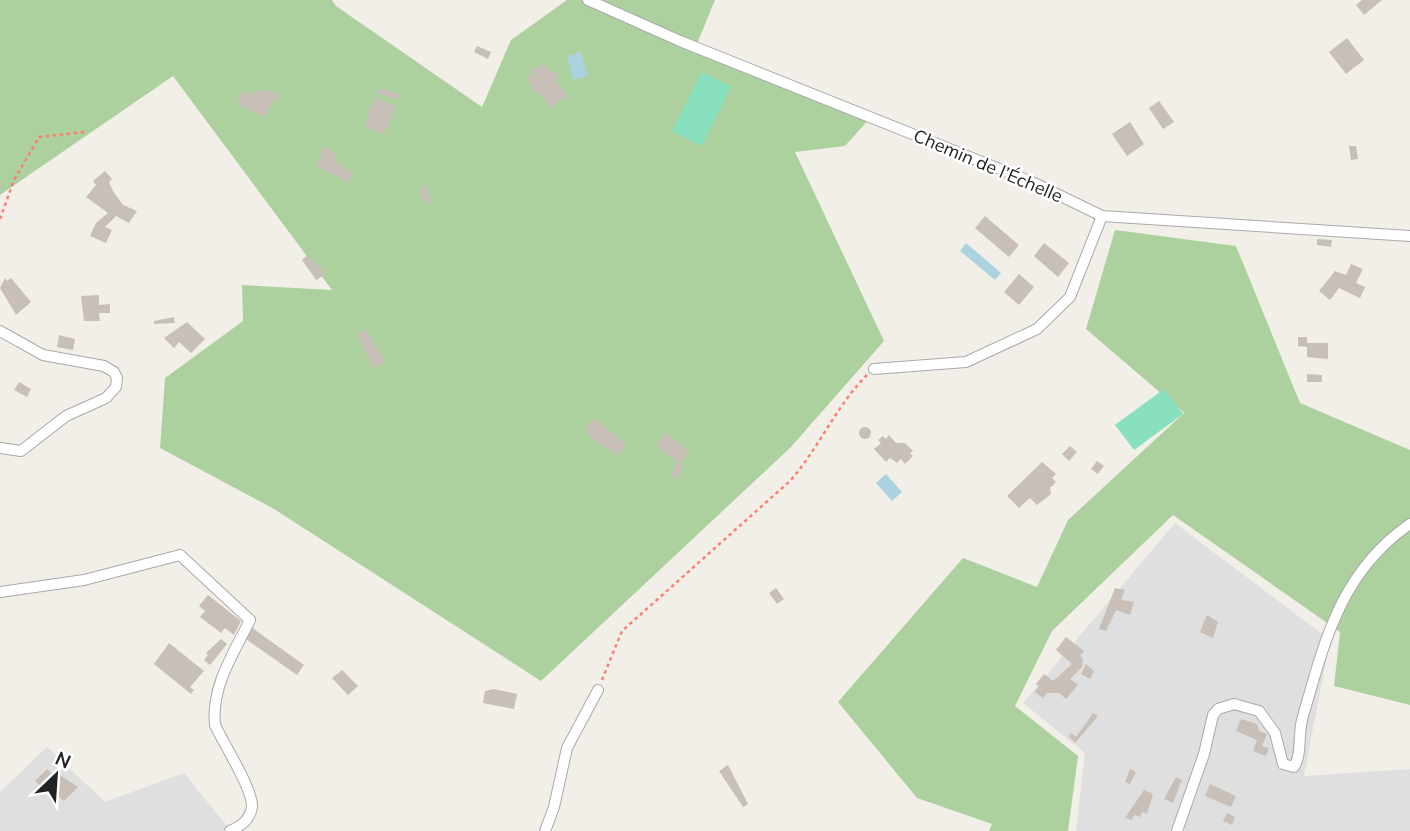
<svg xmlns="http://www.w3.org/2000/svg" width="1410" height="831" viewBox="0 0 1410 831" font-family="Mulish,sans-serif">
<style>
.residential{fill:#e0dfdf}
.forest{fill:#add19e}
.pitch{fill:#88e0be}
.water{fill:#aad3df}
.building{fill:#c7bfb8}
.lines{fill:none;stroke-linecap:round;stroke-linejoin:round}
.minor-casing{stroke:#a9a9a9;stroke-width:12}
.path{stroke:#fa8072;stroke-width:2.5;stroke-dasharray:3.5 3.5;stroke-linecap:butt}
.minor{stroke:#fff;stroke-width:10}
.labels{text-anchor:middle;stroke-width:5;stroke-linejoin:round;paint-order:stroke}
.street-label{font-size:18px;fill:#222;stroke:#fff}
</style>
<rect width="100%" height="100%" fill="#f2efe9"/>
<g class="residential">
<path d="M1175 523 1330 640 1304 776 1410 769V831H1076L1085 753 1023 703Z"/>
<path d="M47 747 105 802 184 773 231 831H0V792Z"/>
</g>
<g class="forest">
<path d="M0 0H332L336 6 482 107 511 40 567 0H715L696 46 872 116 845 146 795 152 884 341 791 447 541 681 274 509 160 448 165 378 243 321 242 285 332 290 173 76 0 195Z"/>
<path d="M1115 230 1236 246 1300 403 1410 450V705L1334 686 1340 632 1173 515 1052 631 1015 706 1078 756 1068 831H989L992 824 917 798 838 702 963 558 1037 587 1068 520 1184 413 1086 329Z"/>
</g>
<g class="pitch">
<path d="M702 72 731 87 702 146 672 131Z"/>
<path d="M1164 389 1183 414 1134 450 1115 425Z"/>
</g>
<g class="water">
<path d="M581 52 588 76 573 80 567 56Z"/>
<path d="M966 243 1001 273 995 280 960 251Z"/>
<path d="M886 474 902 492 892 501 876 483Z"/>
</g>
<g class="building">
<path d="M1362 0H1382L1364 15 1356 5Z"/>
<path d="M1347 38 1364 60 1346 74 1329 52Z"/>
<path d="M477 46 491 52 488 59 474 52Z"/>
<path d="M544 64 551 73 554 70 559 76 555 79 567 95 550 108 539 92 536 94 530 85 527 77 532 73 530 70Z"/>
<path d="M379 88 398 94 397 100 377 93Z"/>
<path d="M243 90 251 95 259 90 277 93 279 101 274 99 265 116 237 105Z"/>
<path d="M375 98 396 106 384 134 365 127 370 105 373 106Z"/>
<path d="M1159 101 1174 122 1163 129 1149 108Z"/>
<path d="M1130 122 1144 144 1127 156 1112 134Z"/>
<path d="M1349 146H1356L1358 159 1351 160Z"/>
<path d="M324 147 337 155 334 161 354 173 348 182 316 166Z"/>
<path d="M105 171 112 179 109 182 113 191 123 205 137 211 129 223 116 216 105 227 112 230 106 243 90 236 96 223 108 213 86 197 96 185 93 181Z"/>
<path d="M424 183 431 202 425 204 420 191Z"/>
<path d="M985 216 1019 245 1009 257 975 228Z"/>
<path d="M1317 239 1332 240 1331 247 1317 245Z"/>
<path d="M1044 243 1069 263 1058 277 1034 256Z"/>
<path d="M308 255 326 274 316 280 302 260Z"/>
<path d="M1351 264 1363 269 1356 283 1365 287 1360 298 1339 288 1330 300 1319 291 1335 271 1346 275Z"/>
<path d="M1019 274 1034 287 1019 305 1004 292Z"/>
<path d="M5 278 7 281 11 278 31 302 16 315 0 288Z"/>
<path d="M99 295V305L110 304V313H99L100 321H84L81 296Z"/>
<path d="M174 317 175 323 154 324V321Z"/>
<path d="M187 322 205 339 191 353 179 342 174 348 164 338Z"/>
<path d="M366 329 385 362 373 368 357 334Z"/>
<path d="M59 335 75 339 73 350 57 347Z"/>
<path d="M1298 337H1307V343H1328V359L1307 357V347L1298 346Z"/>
<path d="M1307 374 1322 375V382H1307Z"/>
<path d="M19 382 31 389 27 397 14 390Z"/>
<path d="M594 418 617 437 613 443 618 438 626 445 618 455 590 437 585 428Z"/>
<circle cx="865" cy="433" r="6"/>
<path d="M666 433 689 452 680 463 683 466 677 479 671 477 677 462 656 445Z"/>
<path d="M889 435 896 443H905L913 451 910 453 913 456 905 464 901 459 897 463 890 458 886 462 874 449 881 443 878 440 883 436 886 439Z"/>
<path d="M1070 446 1077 452 1069 461 1062 454Z"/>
<path d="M1097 461 1104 466 1098 474 1091 469Z"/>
<path d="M1042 462 1056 474 1052 478 1056 482 1050 488 1051 494 1037 505 1030 498 1019 508 1007 496Z"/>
<path d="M776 588 784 599 777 604 769 593Z"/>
<path d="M1115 588 1125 590 1121 600 1134 602 1130 615 1116 610 1106 631 1099 629Z"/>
<path d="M208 595 241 621 234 635 225 628 221 633 200 617 205 611 199 606Z"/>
<path d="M1207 615 1218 622 1213 638 1200 632Z"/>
<path d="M251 627 304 665 297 675 243 637Z"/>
<path d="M1066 637 1084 651 1080 656 1083 659 1082 667 1070 679 1078 685 1066 699 1059 693H1047L1043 698 1035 692 1039 686 1036 684 1044 674 1053 681 1072 664 1056 650Z"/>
<path d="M221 639 227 644 210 665 204 660 208 655 206 653Z"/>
<path d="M169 643 204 671 190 687 194 690 191 694 154 664Z"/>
<path d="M1086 664 1094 671 1090 679 1081 674Z"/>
<path d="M342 670 358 686 348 695 332 678Z"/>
<path d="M494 689 517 694 514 709 483 703 485 691Z"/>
<path d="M1093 713 1098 716 1075 743 1069 736 1071 733 1076 737Z"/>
<path d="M1241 719 1257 724 1259 731 1267 734 1262 746 1269 748 1266 756 1253 751 1257 740 1236 731Z"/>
<path d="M728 765 748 804 743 807 719 771Z"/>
<path d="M47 769 58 779 61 776 78 787 64 801 50 789 47 792 35 781Z"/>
<path d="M1130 769 1136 772 1130 784 1125 782Z"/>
<path d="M1176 777 1182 780 1173 803 1164 799Z"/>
<path d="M1210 784 1236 796 1231 807 1205 796Z"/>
<path d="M1144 790 1153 794 1147 814 1142 812 1140 817 1134 815 1132 820 1125 818Z"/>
<path d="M1227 813 1235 817 1232 825 1223 821Z"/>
</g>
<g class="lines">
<defs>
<g id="minor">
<path d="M588 0 680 41 1032 182 1102 216 1410 236"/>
<path d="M0 331 43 355 104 366 114 372 117 378 116 387 106 398 66 416 21 451 0 448"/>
<path d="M874 369 966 362 1037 329 1070 297 1102 216"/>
<path d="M0 592 84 580 180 555 250 620C234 653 211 686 215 725 223 743 253 789 252 807 250 820 241 826 230 831"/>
<path d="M545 831 554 807 567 748 598 690"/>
<path d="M1177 831 1204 754 1213 715 1218 709 1234 704 1259 711 1275 733 1283 764 1294 767C1302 754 1298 736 1302 720 1324 643 1340 572 1410 524"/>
</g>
</defs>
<use href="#minor" class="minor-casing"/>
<g class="path">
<path d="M0 219 14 180 39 137 85 132"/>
<path d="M602 680 622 631 790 481C819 448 836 406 867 375"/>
</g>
<use href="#minor" class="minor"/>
</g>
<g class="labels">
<g class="street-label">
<text transform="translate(988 166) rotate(23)" y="6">Chemin de l’Échelle</text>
</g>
</g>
<g transform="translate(56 775) rotate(25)" stroke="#ffffff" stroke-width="5" paint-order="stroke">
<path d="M0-5L12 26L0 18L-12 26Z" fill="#222222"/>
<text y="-10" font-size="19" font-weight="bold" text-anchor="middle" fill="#222222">N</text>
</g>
</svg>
